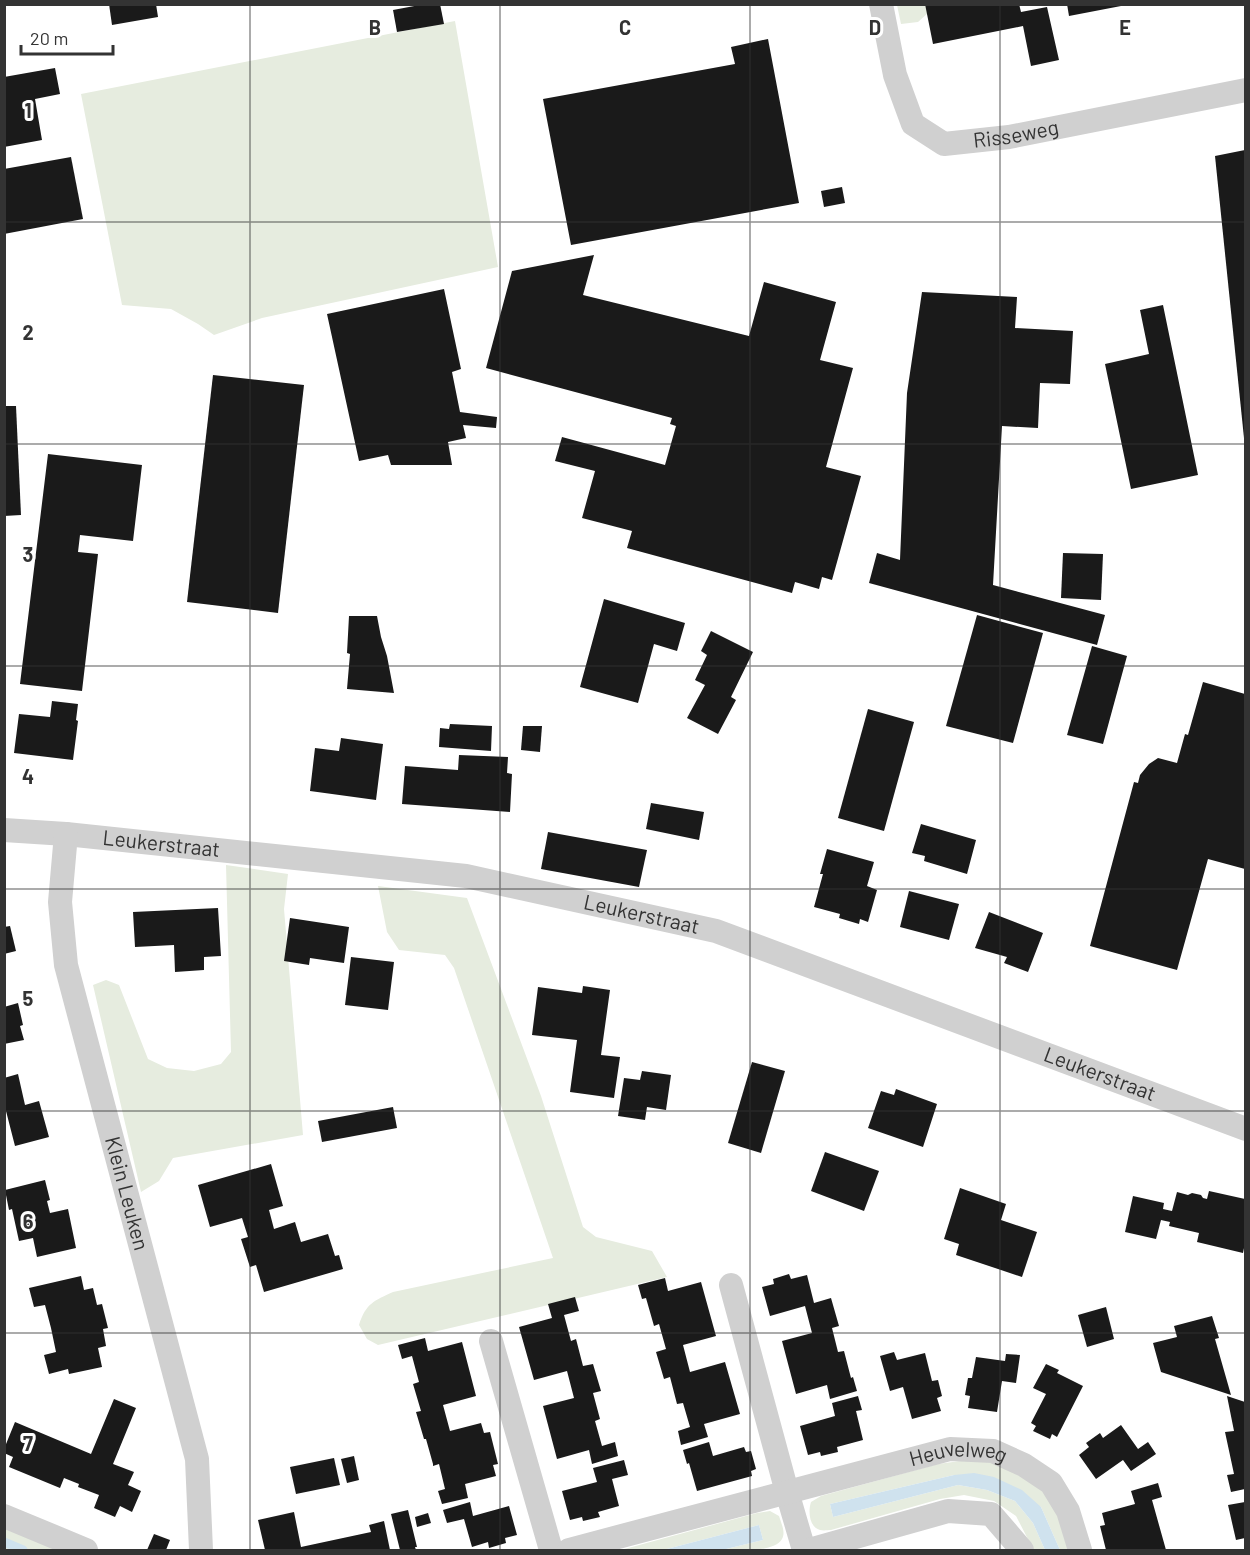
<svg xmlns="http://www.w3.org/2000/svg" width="1250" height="1555" viewBox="0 0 1250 1555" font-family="Barlow,sans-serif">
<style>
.green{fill:#e6ecdf}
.water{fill:#cfe2ee}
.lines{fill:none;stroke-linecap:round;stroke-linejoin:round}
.stream{stroke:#cfe2ee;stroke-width:9}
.building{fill:#1a1a1a}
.minor{stroke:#d0d0d0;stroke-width:24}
.grid{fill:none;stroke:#333;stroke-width:1.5;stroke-opacity:0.55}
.labels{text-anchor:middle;stroke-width:6;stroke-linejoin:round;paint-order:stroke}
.street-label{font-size:21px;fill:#333;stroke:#fff}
.grid-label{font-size:20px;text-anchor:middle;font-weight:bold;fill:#333;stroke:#fff;stroke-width:6;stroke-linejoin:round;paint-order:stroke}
</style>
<rect width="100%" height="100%" fill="#fff"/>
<g class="green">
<path d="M897 5H926L928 13 918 22 901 24Z"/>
<path d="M455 21 498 267 262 318 214 335 198 324 171 309 122 305 81 94Z"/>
<path d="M226 865 288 874 284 909 303 1135 173 1158 159 1181 141 1192 93 985 106 980 119 985 148 1059 167 1068 194 1071 221 1064 231 1052Z"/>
<path d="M378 886 467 898 541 1096 583 1227 596 1237 652 1251 667 1277 378 1345 367 1339 359 1325C366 1303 374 1301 393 1292L553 1258 454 968 445 955 399 950 387 932Z"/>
<path d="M975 1459 1005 1465 1033 1481 1053 1501 1072 1550H1060L1041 1507 954 1475 830 1504 833 1517 958 1485 987 1490 1015 1501 1033 1523 1045 1550H1033L1031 1545 1016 1516 994 1501 964 1495 940 1499 831 1530C828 1530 824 1531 820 1530 809 1527 808 1511 811 1502L821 1496 938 1464Z"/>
<path d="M770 1511 779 1516C781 1523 786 1532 782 1539 774 1553 737 1550 722 1550L763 1540 759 1525 663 1550H621L757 1513Z"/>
<path d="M5 1525 65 1550H5Z"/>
</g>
<g class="water">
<path d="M974 1473 994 1477 1022 1490 1041 1507 1060 1550H1045L1033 1523 1015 1501 987 1490 958 1485 833 1517 830 1504 954 1475Z"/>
<path d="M759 1525 763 1540 722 1550H663Z"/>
</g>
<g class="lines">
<path class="stream" d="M4 1542 23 1550"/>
</g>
<g class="building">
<path d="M109 4H156L158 17 112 25Z"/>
<path d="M425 4H440L444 24 397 32 393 10Z"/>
<path d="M925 4H1019L1021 12 1047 7 1059 60 1031 66 1023 26 933 44Z"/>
<path d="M1067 4H1121V6L1069 16Z"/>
<path d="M768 39 799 203 571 245 543 99 735 64 731 47Z"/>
<path d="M55 68 60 94 35 99 42 140 4 147V77Z"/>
<path d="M1245 150V438H1244L1215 156Z"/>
<path d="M71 157 83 219 4 234V169Z"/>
<path d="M842 187 845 203 824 207 821 191Z"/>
<path d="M594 255 583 295 749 336 764 282 836 302 820 360 853 368 826 467 861 476 832 580 822 577 819 589 795 582 792 593 627 548 632 531 582 518 595 471 555 461 562 437 665 465 676 426 670 424 672 418 486 368 512 271Z"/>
<path d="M444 289 461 369 452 372 460 412 497 417 496 428 463 425 466 438 448 442 452 465H391L388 455 359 461 327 314Z"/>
<path d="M922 292 1017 297 1015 328 1073 331 1070 384 1040 383 1038 428 1002 426 993 585 1105 615 1097 645 869 583 877 553 900 560 907 393Z"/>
<path d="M1163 305 1198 475 1131 489 1105 364 1149 354 1140 310Z"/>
<path d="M213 375 304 385 278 613 187 602Z"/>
<path d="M4 406H16L21 515 4 516Z"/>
<path d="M48 454 142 465 133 541 80 535 78 552 98 554 82 691 20 684Z"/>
<path d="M1063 553 1103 554 1101 600 1061 598Z"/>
<path d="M604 599 685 623 677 651 654 644 638 703 580 687Z"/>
<path d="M977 615 1043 633 1013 743 946 726Z"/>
<path d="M349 616H377L381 637 387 656 394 693 347 689 350 654 347 653Z"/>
<path d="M711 631 753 652 731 697 736 700 718 734 687 718 705 685 695 680 707 655 701 651Z"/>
<path d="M1092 646 1127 656 1103 744 1067 735Z"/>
<path d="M1203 682 1245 694V869L1208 859 1177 970 1090 946 1134 782 1138 783 1140 775 1149 764 1158 758 1177 763 1185 734 1188 735Z"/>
<path d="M52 701 78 704 76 720 78 721 73 760 14 753 19 714 50 717Z"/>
<path d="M868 709 914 722 884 831 838 818Z"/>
<path d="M450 724 492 726 491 751 439 747 440 728 449 729Z"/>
<path d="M523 726H542L540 752 521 750Z"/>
<path d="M341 738 383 744 376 800 310 791 315 748 339 751Z"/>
<path d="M459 755 508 757 507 773 512 774 510 812 402 804 405 766 458 770Z"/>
<path d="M651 803 704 812 699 840 646 829Z"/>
<path d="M921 824 976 840 967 874 924 861 925 856 912 853Z"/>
<path d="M548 832 647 850 639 887 541 869Z"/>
<path d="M827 849 874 862 867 886 877 890 868 922 860 919 859 924 839 918 840 914 814 907 823 874H820Z"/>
<path d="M909 891 959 904 949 940 900 927Z"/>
<path d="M218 908 221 956 204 957V970L175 972 174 945 135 947 133 912Z"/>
<path d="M989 912 1043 933 1028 972 1004 963 1007 957 975 948Z"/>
<path d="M290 918 349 927 344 963 310 958 309 965 284 961Z"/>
<path d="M10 926 16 951 4 954V927Z"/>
<path d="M351 957 394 962 388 1010 345 1005Z"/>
<path d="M583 986 610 990 601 1055 620 1057 614 1098 570 1092 577 1040 532 1035 538 987 582 993Z"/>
<path d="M18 1003 23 1025 20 1026 24 1040 4 1044V1007Z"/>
<path d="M752 1062 785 1071 761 1153 728 1143Z"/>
<path d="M642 1071 671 1075 666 1110 647 1107 645 1120 618 1116 624 1078 640 1080Z"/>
<path d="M18 1074 25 1105 39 1101 49 1137 15 1146 6 1111H4V1078Z"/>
<path d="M896 1089 937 1104 923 1147 868 1128 881 1091 894 1095Z"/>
<path d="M393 1107 397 1128 322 1142 318 1121Z"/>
<path d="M825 1152 879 1171 864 1211 811 1191Z"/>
<path d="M271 1164 283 1206 269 1210 274 1229 295 1222 301 1242 328 1234 335 1256 339 1255 343 1269 264 1292 256 1265 250 1267 241 1239 248 1237 242 1218 210 1227 198 1185Z"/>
<path d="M45 1180 50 1200 47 1201 50 1213 68 1209 76 1248 37 1257 33 1238 19 1241 12 1209 9 1210 5 1190Z"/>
<path d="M960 1188 1006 1204 1001 1220 1037 1232 1022 1277 956 1255 959 1244 944 1239Z"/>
<path d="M1209 1191 1245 1199V1243L1243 1253 1197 1242 1199 1233 1169 1226 1170 1222 1161 1220 1156 1239 1125 1232 1133 1196 1164 1203 1163 1209 1172 1211 1177 1192 1188 1195 1192 1193 1201 1195 1203 1198 1207 1199Z"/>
<path d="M789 1274 791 1279 807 1275 814 1303 831 1298 839 1326 832 1328 838 1352 844 1351 851 1378 853 1377 857 1391 830 1399 827 1385 796 1394 782 1341 812 1333 805 1306 770 1316 762 1287 774 1284 773 1279Z"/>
<path d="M81 1276 84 1290 93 1288 97 1305 102 1304 108 1328 103 1329 106 1346 98 1348 102 1367 69 1374 68 1369 49 1374 44 1355 56 1352 51 1328 45 1305 34 1307 29 1288Z"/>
<path d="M665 1278 668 1291 701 1282 716 1336 683 1345 690 1372 725 1362 740 1414 704 1424 708 1437 681 1445 678 1431 690 1427 683 1403 677 1404 670 1377 664 1379 656 1352 666 1349 659 1324 654 1326 646 1298 642 1299 638 1285Z"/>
<path d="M575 1297 579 1311 564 1315 571 1341 576 1339 583 1366 593 1364 601 1391 593 1393 600 1419 595 1421 602 1446 615 1442 618 1456 592 1464 589 1450 557 1459 543 1406 574 1398 567 1371 534 1380 519 1327 552 1318 548 1304Z"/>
<path d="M1106 1307 1114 1339 1087 1347 1078 1315Z"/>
<path d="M1212 1316 1219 1338 1215 1339 1231 1395 1161 1372 1153 1343 1177 1337 1174 1326Z"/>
<path d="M425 1338 428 1351 462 1342 476 1396 443 1405 450 1431 481 1423 484 1433 490 1432 498 1464 493 1465 496 1476 465 1484 468 1498 442 1504 438 1491 445 1489 439 1464 433 1466V1464L426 1439H424L416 1412 421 1411 413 1384 419 1382 412 1356 402 1359 398 1345Z"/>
<path d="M894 1352 897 1360 925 1353 932 1381 938 1380 942 1396 937 1398 941 1411 912 1419 903 1387 890 1391 880 1356Z"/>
<path d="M1006 1354 1020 1355 1016 1383 1002 1381 997 1412 968 1408 970 1396 965 1395 968 1378H972L976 1357 1005 1361Z"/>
<path d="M1046 1364 1059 1370 1057 1373 1083 1386 1057 1437 1052 1434 1050 1439 1033 1431 1036 1426 1031 1423 1046 1394 1033 1388Z"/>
<path d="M858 1396 862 1410 856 1411 863 1440 837 1447 838 1452 821 1456 820 1452 808 1455 800 1426 835 1416 832 1403Z"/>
<path d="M1227 1396 1245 1402V1489L1231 1492 1227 1475 1234 1474 1225 1432 1234 1431Z"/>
<path d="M114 1399 136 1408 113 1464 134 1472 128 1485 141 1491 132 1512 120 1506 115 1517 94 1508 99 1495 78 1487 79 1484 64 1478 60 1488 9 1467 13 1457 4 1453V1449L15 1422 91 1454Z"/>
<path d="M1121 1425 1138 1449 1148 1442 1156 1454 1131 1471 1123 1460 1096 1479 1079 1455 1089 1447 1086 1443 1100 1433 1103 1438Z"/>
<path d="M709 1442 713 1456 744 1447 746 1452 751 1451 756 1469 751 1471 752 1476 697 1491 689 1463 687 1464 683 1450Z"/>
<path d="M354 1456 359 1480 347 1483 341 1459Z"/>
<path d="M334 1458 340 1485 296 1494 290 1467Z"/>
<path d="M624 1460 628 1475 612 1479 619 1506 598 1512 600 1517 583 1521 582 1517 570 1520 562 1491 597 1482 593 1468Z"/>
<path d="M1158 1483 1162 1497 1152 1500 1166 1550H1106L1100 1526 1105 1525 1102 1513 1135 1504 1131 1491Z"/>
<path d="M470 1502 473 1516 509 1506 517 1535 505 1538 506 1543 489 1548 488 1542 472 1547 464 1519 447 1523 443 1510Z"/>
<path d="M1245 1502V1538L1236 1540 1228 1505Z"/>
<path d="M408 1510 417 1547H415L416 1550H400L391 1514Z"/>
<path d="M294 1512 301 1547 371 1532 369 1525 384 1521 390 1550H265L258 1520Z"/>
<path d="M428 1513 431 1523 417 1527 415 1517Z"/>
<path d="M154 1534 170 1540 166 1550H147Z"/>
</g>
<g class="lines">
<g class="minor">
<path id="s1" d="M881 4 895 75 913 124 944 144 1009 137 1246 90"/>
<path id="s2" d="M4 830 66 834 466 876 716 931 1246 1129"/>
<path id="s3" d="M66 834 60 902 66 965 197 1459 201 1550"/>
<path d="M731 1285 787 1492 804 1550"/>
<path d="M491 1341 551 1550"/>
<path d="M4 1516 86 1550"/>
<path id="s4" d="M569 1550 950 1449 993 1451 1024 1465 1051 1483 1068 1511 1080 1550"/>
<path d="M809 1550 948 1511 991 1514 1022 1550"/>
</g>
</g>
<path class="grid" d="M250 4V1550M500 4V1550M750 4V1550M1000 4V1550M4 222H1246M4 444H1246M4 666H1246M4 889H1246M4 1111H1246M4 1333H1246"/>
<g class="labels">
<g class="street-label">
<text dy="7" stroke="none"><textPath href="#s1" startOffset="234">Risseweg</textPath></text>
<text dy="7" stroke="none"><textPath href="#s2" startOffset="158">Leukerstraat</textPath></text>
<text dy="7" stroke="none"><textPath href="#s2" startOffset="644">Leukerstraat</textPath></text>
<text dy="7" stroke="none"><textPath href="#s2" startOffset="1130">Leukerstraat</textPath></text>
<text dy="7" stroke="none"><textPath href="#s3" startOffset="368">Klein Leuken</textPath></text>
<text dy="7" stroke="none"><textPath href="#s4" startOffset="402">Heuvelweg</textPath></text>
</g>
</g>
<g class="grid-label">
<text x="375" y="35">B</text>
<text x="625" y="35">C</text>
<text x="875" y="35">D</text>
<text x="1125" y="35">E</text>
<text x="28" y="118">1</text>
<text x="28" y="340">2</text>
<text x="28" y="562">3</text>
<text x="28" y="784">4</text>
<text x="28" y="1006">5</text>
<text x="28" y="1229">6</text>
<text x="28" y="1451">7</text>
</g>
<rect width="1250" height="1555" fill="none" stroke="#333333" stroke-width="12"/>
<path d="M21 45v9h92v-9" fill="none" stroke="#333333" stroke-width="3"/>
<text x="30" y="45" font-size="18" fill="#333333" stroke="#ffffff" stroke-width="4.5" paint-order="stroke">20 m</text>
</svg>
